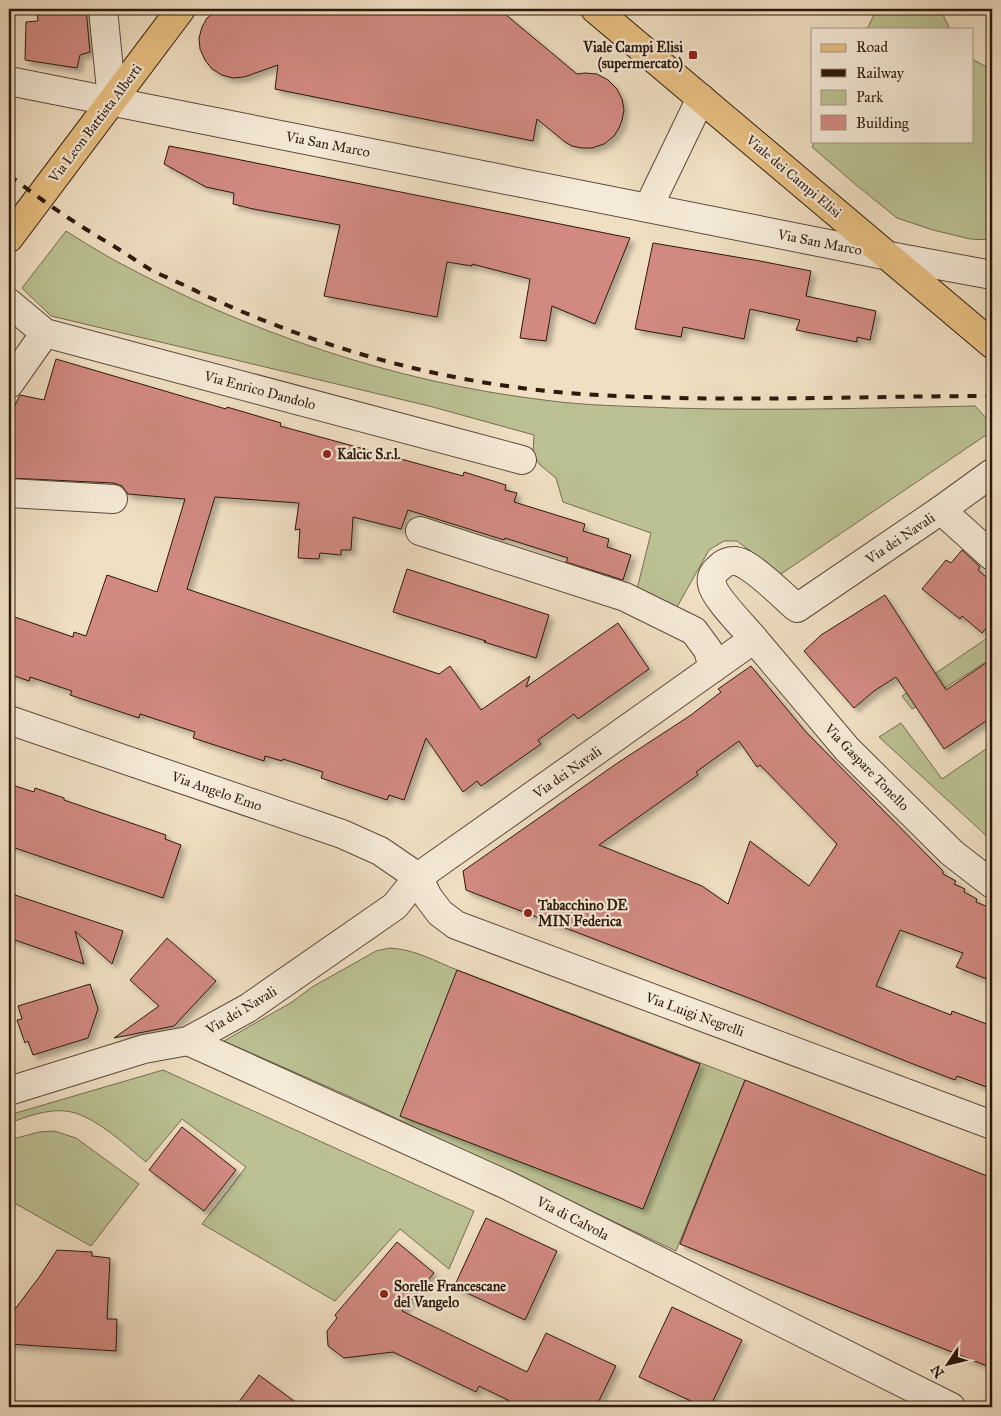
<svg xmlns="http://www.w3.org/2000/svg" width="1001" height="1416" viewBox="0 0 1001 1416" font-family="'IM FELL Great Primer',serif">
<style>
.green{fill:#bbc193;stroke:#746d50}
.building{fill:#d18981;stroke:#2c190d;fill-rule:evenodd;filter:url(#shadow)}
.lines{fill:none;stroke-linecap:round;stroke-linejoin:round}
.minor-casing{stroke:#5d4a3a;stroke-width:30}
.major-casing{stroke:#2c190d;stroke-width:30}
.minor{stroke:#f5ead8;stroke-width:28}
.major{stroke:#e8c082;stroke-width:28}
.rail{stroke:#2c190d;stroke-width:4;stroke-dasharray:9 9;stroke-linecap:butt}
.poi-dot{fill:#8f2418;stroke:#f5ead8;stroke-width:2}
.labels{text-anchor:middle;stroke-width:4.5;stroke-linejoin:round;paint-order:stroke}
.poi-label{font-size:14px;font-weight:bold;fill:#2c190d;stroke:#f5ead8;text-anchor:start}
.street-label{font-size:14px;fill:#2c190d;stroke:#f5ead8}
</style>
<defs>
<filter id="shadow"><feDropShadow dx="4.5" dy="4.5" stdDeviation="2.5" flood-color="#0004"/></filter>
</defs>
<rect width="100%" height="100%" fill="#f0dfc3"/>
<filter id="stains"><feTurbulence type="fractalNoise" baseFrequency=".004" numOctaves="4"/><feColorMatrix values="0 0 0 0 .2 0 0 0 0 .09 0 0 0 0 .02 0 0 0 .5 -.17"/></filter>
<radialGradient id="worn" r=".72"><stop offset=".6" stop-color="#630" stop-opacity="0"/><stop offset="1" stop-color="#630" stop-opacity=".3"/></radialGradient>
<g class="green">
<path d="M877 9H940L950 29H867Z"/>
<path d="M972 59 992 70V240L970 239 933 230 897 218 855 184 812 147 815 141H972Z"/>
<path d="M66 231C82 241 98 251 114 260 247 332 394 382 544 400 586 406 629 406 672 408 773 411 874 408 975 406L992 424V431L781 574 737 541H724L709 550 677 607 637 589 651 533 563 502 556 478 540 465 533 454 534 435 429 406 51 316 22 288Z"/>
<path d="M992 632V658L912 709 902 696 989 637Z"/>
<path d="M901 723 942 779 992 745V841L879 737Z"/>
<path d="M389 948C414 949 435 961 457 970L745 1080 676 1251 353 1098 224 1041 292 1002 312 987 376 951Z"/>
<path d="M163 1070 474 1211 449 1269 400 1229 335 1301 202 1224 246 1167 182 1119 146 1162C125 1145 92 1113 65 1111 46 1109 27 1117 9 1123V1115Z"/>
<path d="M54 1131 76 1138 139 1184 91 1246 9 1200V1140L39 1132Z"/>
</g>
<g class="building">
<path d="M37 9H86L90 52 80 55 77 68 25 60 26 22 38 21Z"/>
<path d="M219 9H499L577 74 585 73 597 74 608 80 617 89 622 99 624 110 622 120 619 128 614 136 604 144 592 148H582L572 146 565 142 537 119 533 141 275 89 278 65 244 77 233 78 222 75 212 69 205 60 200 49 199 38 202 27 207 18Z"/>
<path d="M169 146 211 154 630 238 595 324 552 306 546 341 520 338 530 279 472 264V266L447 262 437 317 324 296 340 225 253 209 233 204 234 193 206 187 164 164Z"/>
<path d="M653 243 760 261 811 271 806 296 876 311 870 340 857 337V342L796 330 800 320 750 309 744 339 683 327 681 337 635 329Z"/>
<path d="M56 359 226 409 227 407 281 423 280 426 463 476 464 472 506 485 505 490 517 493 514 502 585 524 583 531 609 539 607 547 631 555 623 580 566 562 568 558 505 538 504 540 408 510 401 529 353 517 351 550H341V555L320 553 319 559 298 558 300 529 295 530 299 503 215 497 187 589 439 674 450 666 481 710 530 676 526 687 618 623 649 669 578 719 574 714 538 740 541 744 481 786 477 781 463 792 426 738 404 800 389 795 387 800 321 778 323 772 283 759 282 761 265 756 264 761 193 738 195 732 140 714 139 718 70 695 72 691 30 677 29 681 9 674V615L73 637 74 632 86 636 107 575 157 592 185 499 128 494 122 486 114 483 9 478V444L11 413 20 395 44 400Z"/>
<path d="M962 550 980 567 978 570 992 582V621L982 633 962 616 960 619 922 589 946 560 951 563Z"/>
<path d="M407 569 549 615 536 658 484 642 486 641 393 612Z"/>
<path d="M885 595 946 690 992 659V717L944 749 896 677 874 691 854 708 804 651 821 635Z"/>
<path d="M751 666 806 732 943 871V874L956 881 954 884 965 889 964 892 977 899 976 902 988 907 987 910 992 912V981L956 967 963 953 900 930 876 986 951 1015 952 1011 992 1026V1089L957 1076 955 1080 913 1064 759 1002 466 890 463 871 616 764 691 715 721 692 718 689ZM739 741 757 767 760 765 837 844 809 886 750 841 728 904 702 886 599 845 698 775 696 772Z"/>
<path d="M9 784 34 792 35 788 64 798V800L166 835 165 839 181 845 163 898 9 846Z"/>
<path d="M9 893 123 931 112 964 75 931 84 964 9 938Z"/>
<path d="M167 938 216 981 174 1026 114 1038 159 1006 130 980Z"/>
<path d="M457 970 700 1064 643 1209 400 1116Z"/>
<path d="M90 984 98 1009 88 1038 33 1055 28 1041 25 1043 17 1020 22 1019 18 1006Z"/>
<path d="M745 1080 992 1178V1368L680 1244Z"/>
<path d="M182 1127 236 1170 204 1211 149 1170Z"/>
<path d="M486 1218 557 1251 525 1320 454 1287Z"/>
<path d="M397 1242 434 1273 402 1311 527 1372 546 1333 616 1366 596 1407H522L479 1386 476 1392 393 1352 344 1358 328 1346 327 1331 337 1318 335 1315Z"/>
<path d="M57 1250 92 1252V1256L110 1258 107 1319H117L116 1351 9 1344V1317L40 1276Z"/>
<path d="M672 1307 742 1340 710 1407H704L639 1377Z"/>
<path d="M259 1375 302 1407H235Z"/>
</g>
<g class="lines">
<defs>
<g id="minor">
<path d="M103 9 112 100"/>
<path d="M9 81 889 256 992 275"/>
<path d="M648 208 701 98"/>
<path d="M9 303 45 333 522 460"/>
<path d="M9 384 45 333"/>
<path d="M9 493 113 499"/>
<path d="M941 510 992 556"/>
<path d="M420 531 625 597 694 631 708 650 713 668"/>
<path d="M754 639 847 749 952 853 992 884"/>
<path d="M9 720 342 834 380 851 418 877 428 897 440 913 456 925 992 1125"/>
<path d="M188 1041 507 1185 951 1407"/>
<path d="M9 1091 144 1049 188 1041 248 1008 395 906 418 877 754 639C744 627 714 597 712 584 710 575 716 570 722 565 729 560 736 560 744 564 762 574 782 595 797 608L941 510 992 473"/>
</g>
<g id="major">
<path d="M595 9 992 344"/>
<path d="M9 238 181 9"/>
</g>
</defs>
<use href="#minor" class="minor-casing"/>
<use href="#major" class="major-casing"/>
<use href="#minor" class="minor"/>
<use href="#major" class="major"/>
<path class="rail" d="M9 175C42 201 76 224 112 245 125 253 138 262 151 270 167 278 183 284 198 292 319 349 449 385 582 394 719 403 856 396 992 396"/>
</g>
<g class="poi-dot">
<rect x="688" y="50" width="10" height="10" rx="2.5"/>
<circle cx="327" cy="454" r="5"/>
<circle cx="528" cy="913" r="5"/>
<circle cx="384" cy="1294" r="5"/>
</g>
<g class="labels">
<g class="poi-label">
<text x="683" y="52" text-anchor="end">Viale Campi Elisi<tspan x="683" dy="16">(supermercato)</tspan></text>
<text x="337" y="459">Kalcic S.r.l.</text>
<text x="538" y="910">Tabacchino DE<tspan x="538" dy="16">MIN Federica</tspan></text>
<text x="394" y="1291">Sorelle Francescane<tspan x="394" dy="16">del Vangelo</tspan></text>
</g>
<g class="street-label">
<text transform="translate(95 123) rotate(-53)" y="5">Via Leon Battista Alberti</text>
<text transform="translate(328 144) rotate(11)" y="5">Via San Marco</text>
<text transform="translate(794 176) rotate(40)" y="5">Viale dei Campi Elisi</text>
<text transform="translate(820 242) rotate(11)" y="5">Via San Marco</text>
<text transform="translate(260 390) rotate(15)" y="5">Via Enrico Dandolo</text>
<text transform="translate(900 538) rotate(-34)" y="5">Via dei Navali</text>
<text transform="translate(867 767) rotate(46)" y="5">Via Gaspare Tonello</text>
<text transform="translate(567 772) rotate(-35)" y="5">Via dei Navali</text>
<text transform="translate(217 791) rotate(19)" y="5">Via Angelo Emo</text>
<text transform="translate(241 1010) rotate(-31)" y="5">Via dei Navali</text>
<text transform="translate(695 1014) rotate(20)" y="5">Via Luigi Negrelli</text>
<text transform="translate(573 1218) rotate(27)" y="5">Via di Calvola</text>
</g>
</g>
<rect width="1001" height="1416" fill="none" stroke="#f0dfc3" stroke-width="30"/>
<rect x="10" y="10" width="981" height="1396" fill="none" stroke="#2c190d" stroke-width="2.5"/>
<rect x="15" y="15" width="971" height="1386" fill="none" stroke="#2c190d"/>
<rect x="811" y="28" width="162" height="115" fill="#f5ead8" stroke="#a59687"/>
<rect x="821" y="44" width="25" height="8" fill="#e8c082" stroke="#a59687"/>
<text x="856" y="52" font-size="15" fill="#2c190d">Road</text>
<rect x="821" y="69" width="25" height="8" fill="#2c190d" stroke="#a59687"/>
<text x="856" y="78" font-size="15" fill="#2c190d">Railway</text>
<rect x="821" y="90" width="25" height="15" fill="#bbc193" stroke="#a59687"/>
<text x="856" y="102" font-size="15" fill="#2c190d">Park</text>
<rect x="821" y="115" width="25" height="15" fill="#d18981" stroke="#a59687"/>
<text x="856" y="128" font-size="15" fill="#2c190d">Building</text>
<g transform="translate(948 1364) rotate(235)" stroke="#f5ead8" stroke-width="4" paint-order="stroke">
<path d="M0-4L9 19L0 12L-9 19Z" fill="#2c190d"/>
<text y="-8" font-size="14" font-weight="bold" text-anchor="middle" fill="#2c190d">N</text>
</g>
<rect width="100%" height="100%" filter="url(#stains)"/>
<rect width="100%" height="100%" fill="url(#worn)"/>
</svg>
